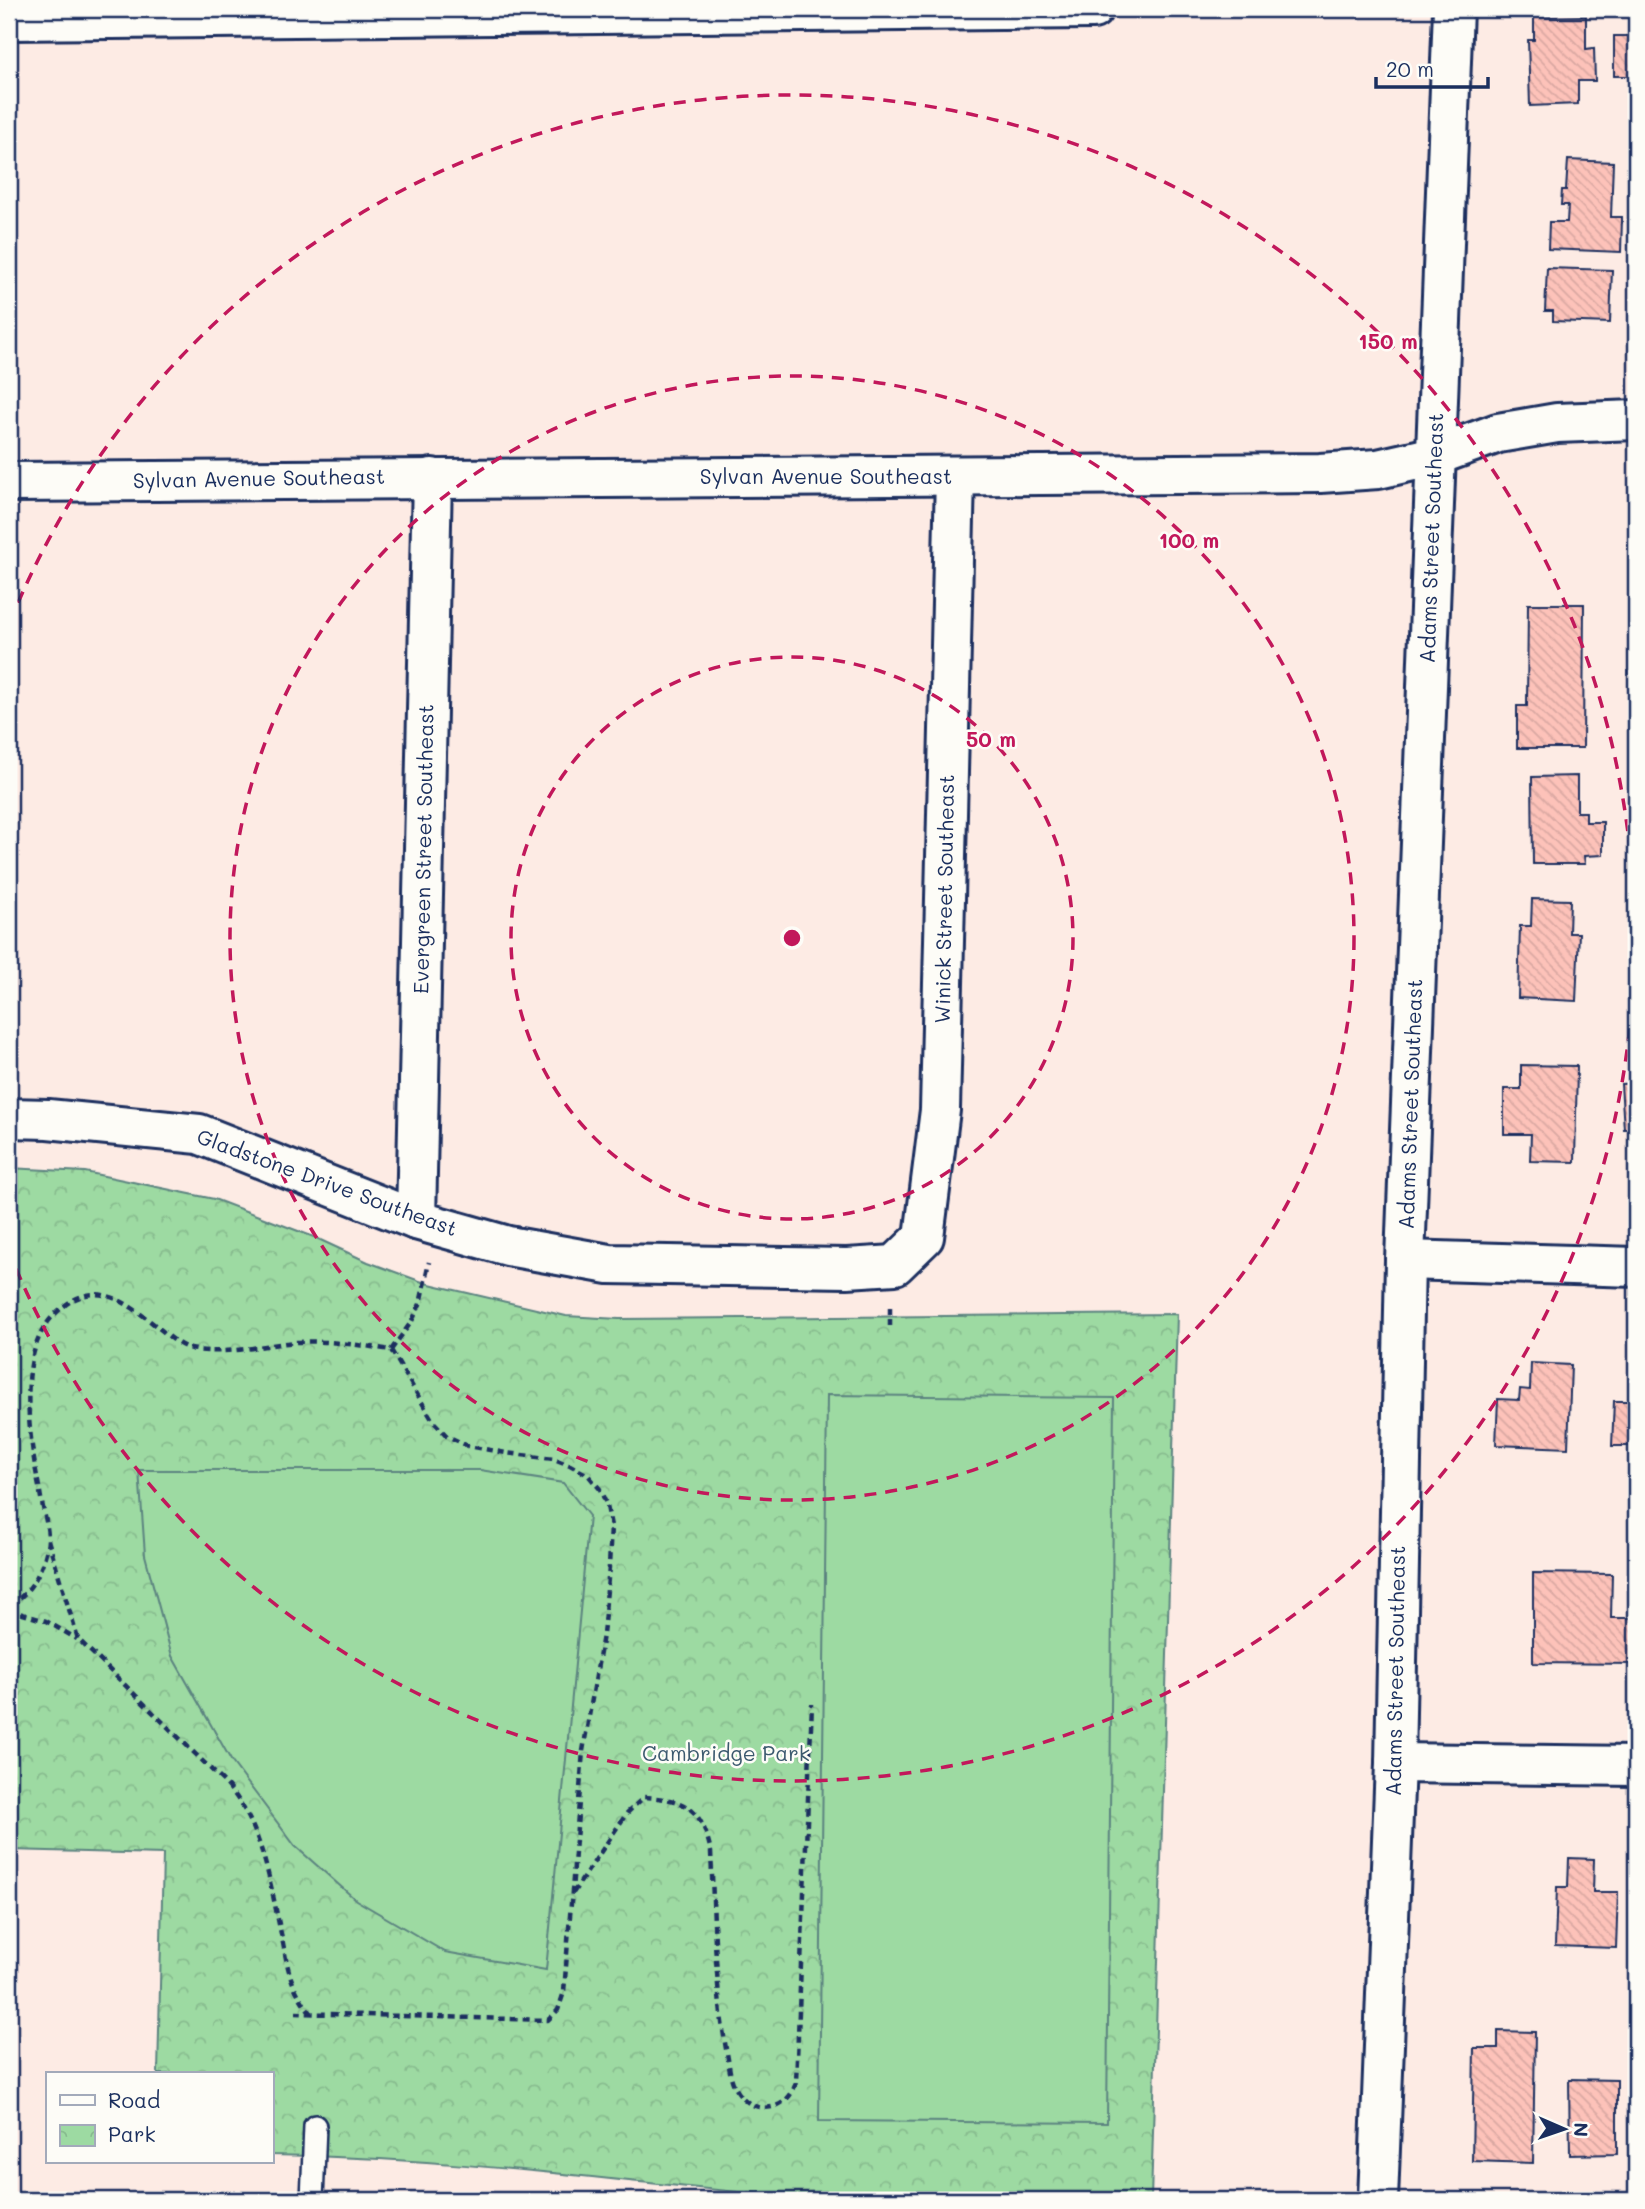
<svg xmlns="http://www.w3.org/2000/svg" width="1645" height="2209" viewBox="0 0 1645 2209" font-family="Mali,sans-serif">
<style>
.park{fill:url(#park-crowns);stroke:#5c8480;stroke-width:2}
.pitch{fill:#9ddaa2;stroke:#5c8480;stroke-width:2}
.building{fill:url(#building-back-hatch);stroke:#1b2f5e;stroke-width:2}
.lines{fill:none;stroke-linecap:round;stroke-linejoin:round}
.service-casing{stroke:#1b2f5e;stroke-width:26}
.minor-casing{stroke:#1b2f5e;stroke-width:44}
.path{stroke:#1b2f5e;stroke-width:4.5;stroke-dasharray:7 5;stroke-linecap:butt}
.service{stroke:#fdfcf7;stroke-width:21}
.minor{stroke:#fdfcf7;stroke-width:38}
.ring{fill:none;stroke:#c2185b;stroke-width:3.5;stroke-dasharray:12 9}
.labels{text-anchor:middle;stroke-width:5;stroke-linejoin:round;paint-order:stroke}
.street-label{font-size:21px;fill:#1b2f5e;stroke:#fdfcf7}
.park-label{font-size:21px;fill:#3c5a6f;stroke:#fdfcf7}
.centre{fill:#c2185b;stroke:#fdfcf7;stroke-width:3.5}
.ring-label{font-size:21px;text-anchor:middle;font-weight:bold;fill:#c2185b;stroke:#fdfcf7;stroke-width:5;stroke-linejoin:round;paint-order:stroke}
</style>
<defs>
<pattern id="park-crowns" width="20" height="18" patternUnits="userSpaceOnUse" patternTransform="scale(1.75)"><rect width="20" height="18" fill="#9ddaa2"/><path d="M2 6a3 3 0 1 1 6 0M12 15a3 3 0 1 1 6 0" fill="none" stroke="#87bb8e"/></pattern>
<pattern id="building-back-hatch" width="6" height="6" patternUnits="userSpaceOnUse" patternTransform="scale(1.75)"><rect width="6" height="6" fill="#fdc2b9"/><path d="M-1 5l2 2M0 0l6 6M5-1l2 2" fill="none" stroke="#d8a7a1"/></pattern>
</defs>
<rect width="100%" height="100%" fill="#fdebe4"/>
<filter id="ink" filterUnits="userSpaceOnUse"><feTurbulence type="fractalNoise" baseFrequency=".0143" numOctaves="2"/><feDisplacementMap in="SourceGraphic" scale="14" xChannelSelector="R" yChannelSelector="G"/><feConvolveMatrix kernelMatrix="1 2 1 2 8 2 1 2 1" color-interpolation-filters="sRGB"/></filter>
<g filter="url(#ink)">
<path class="park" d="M9 1168 85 1172 214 1199 314 1237 368 1262 425 1283 566 1316 619 1319 1177 1314 1151 2200C1050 2200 947 2204 845 2200 773 2197 701 2188 629 2181 510 2168 391 2157 271 2155V2074H158L163 1854 9 1850Z"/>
<g class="pitch">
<path d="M827 1395 1114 1398 1107 2123 819 2121Z"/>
<path d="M139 1470H480L563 1483 589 1516 546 1970 445 1952 356 1900 295 1846 232 1762 172 1656 145 1555Z"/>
</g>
<g class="building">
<path d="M1586 16V49L1594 48 1595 81H1578V104L1530 106 1528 40H1534V17Z"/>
<rect x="1614" y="36" width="22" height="40"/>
<path d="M1568 160 1613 162 1611 217H1622L1621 252 1548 249 1549 222H1567L1568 205H1561L1562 190H1566Z"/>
<path d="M1547 268 1612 270 1610 323 1553 321V311H1545Z"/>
<path d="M1528 604H1584L1583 748H1517V706H1527Z"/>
<path d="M1577 776V812H1586V822H1603V855L1584 856 1585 864H1533L1532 777Z"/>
<path d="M1532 899 1570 900 1569 933H1579L1576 1001 1518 998 1520 926H1531Z"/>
<path d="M1521 1065 1577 1066 1575 1162 1530 1161 1531 1134H1504V1089H1521Z"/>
<path d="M1636 1083V1129H1624L1621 1084Z"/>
<path d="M1531 1363 1571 1365 1568 1448 1496 1445 1498 1399 1519 1400 1520 1389 1530 1390Z"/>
<path d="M1614 1401H1636V1446H1612Z"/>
<path d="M1533 1573 1612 1574 1611 1618H1636L1635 1664 1533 1663Z"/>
<path d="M1569 1858 1594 1859 1593 1892H1618L1616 1948 1555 1946 1557 1887H1568Z"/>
<path d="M1498 2031 1535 2032 1533 2163 1472 2161 1474 2048H1498Z"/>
<path d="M1569 2079 1617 2080V2154L1570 2155Z"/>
</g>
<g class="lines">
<defs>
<path id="service" d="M312 2200 315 2126"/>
<g id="minor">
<path d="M9 20 1093 9"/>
<path d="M9 482 1320 473 1378 469 1435 456 1498 433 1557 423 1636 420"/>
<path d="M9 1118 48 1119 199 1134 416 1220 508 1246 609 1264 847 1268 895 1265 924 1237 940 1110 955 476"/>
<path d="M416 1220 432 478"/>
<path d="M1405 1260 1636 1267"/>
<path d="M1395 1763 1636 1766"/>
<path d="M1378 2200 1395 1763 1405 1260 1453 9"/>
</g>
</defs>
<use href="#service" class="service-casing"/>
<use href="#minor" class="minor-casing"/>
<g class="path">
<path d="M890 1326V1303"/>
<path d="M391 1350 412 1321 420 1304 429 1262"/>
<path d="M48 1540 78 1639 224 1782C263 1823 270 1885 282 1938 288 1969 290 1987 311 2013"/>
<path d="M9 1604C31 1596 47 1562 48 1539 48 1524 42 1507 40 1492 30 1442 14 1354 55 1314 94 1275 125 1301 160 1329 169 1336 179 1346 191 1349 225 1356 262 1345 296 1342 327 1340 360 1345 391 1350L433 1421 447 1436 468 1446 506 1453 554 1459 570 1465 588 1475 600 1489 607 1506 611 1526 609 1567 603 1635 583 1751 564 1992 558 2010 548 2020 296 2013"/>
<path d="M9 1610 46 1621 77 1639"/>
<path d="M573 1893 627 1813 644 1797C687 1799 702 1809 711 1852 714 1917 715 1984 726 2049 729 2060 729 2075 734 2085 741 2100 755 2111 772 2107 785 2104 793 2094 796 2082L812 1704"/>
</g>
<use href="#service" class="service"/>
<use href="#minor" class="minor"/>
</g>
</g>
<g class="ring">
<circle cx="792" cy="938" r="281"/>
<circle cx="792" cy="938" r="562"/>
<path d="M10 622A843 843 0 1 1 10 1254"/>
</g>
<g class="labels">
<g class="street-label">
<text x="826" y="484">Sylvan Avenue Southeast</text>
<text transform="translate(259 479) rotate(-1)" y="7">Sylvan Avenue Southeast</text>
<text transform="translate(1432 538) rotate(-88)" y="7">Adams Street Southeast</text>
<text transform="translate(424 849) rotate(-89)" y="7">Evergreen Street Southeast</text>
<text transform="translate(945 899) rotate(-89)" y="7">Winick Street Southeast</text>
<text transform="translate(1411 1104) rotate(-88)" y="7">Adams Street Southeast</text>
<text transform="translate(327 1183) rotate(20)" y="7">Gladstone Drive Southeast</text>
<text transform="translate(1396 1671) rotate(-89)" y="7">Adams Street Southeast</text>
</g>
<g class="park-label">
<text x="726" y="1761">Cambridge Park</text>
</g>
</g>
<circle cx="792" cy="938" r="10" class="centre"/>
<g class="ring-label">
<text x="1388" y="349">150 m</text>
<text x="1189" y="548">100 m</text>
<text x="991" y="747">50 m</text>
</g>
<rect width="1645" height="2209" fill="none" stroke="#fdfcf7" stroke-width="35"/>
<rect x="18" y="18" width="1610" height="2174" fill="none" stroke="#1b2f5e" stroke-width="2.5" filter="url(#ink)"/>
<rect x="46" y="2072" width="228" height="91" fill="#fdfcf7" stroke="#a3aaba" stroke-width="2"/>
<rect x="60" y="2095" width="35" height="10" fill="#fdfcf7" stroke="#a3aaba" stroke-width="2"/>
<text x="108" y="2108" font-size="21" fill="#1b2f5e">Road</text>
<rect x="60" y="2125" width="35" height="21" fill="url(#park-crowns)" stroke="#a3aaba" stroke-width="2"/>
<text x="108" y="2142" font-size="21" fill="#1b2f5e">Park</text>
<g transform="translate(1564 2129) rotate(92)" stroke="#fdfcf7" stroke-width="5" paint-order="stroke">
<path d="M0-5L12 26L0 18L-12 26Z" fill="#1b2f5e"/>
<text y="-10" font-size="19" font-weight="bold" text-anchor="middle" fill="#1b2f5e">N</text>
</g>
<path d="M1376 77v10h112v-10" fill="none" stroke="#1b2f5e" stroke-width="3.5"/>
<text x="1386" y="77" font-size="21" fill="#1b2f5e" stroke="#fdfcf7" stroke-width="5" paint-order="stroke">20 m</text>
</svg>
